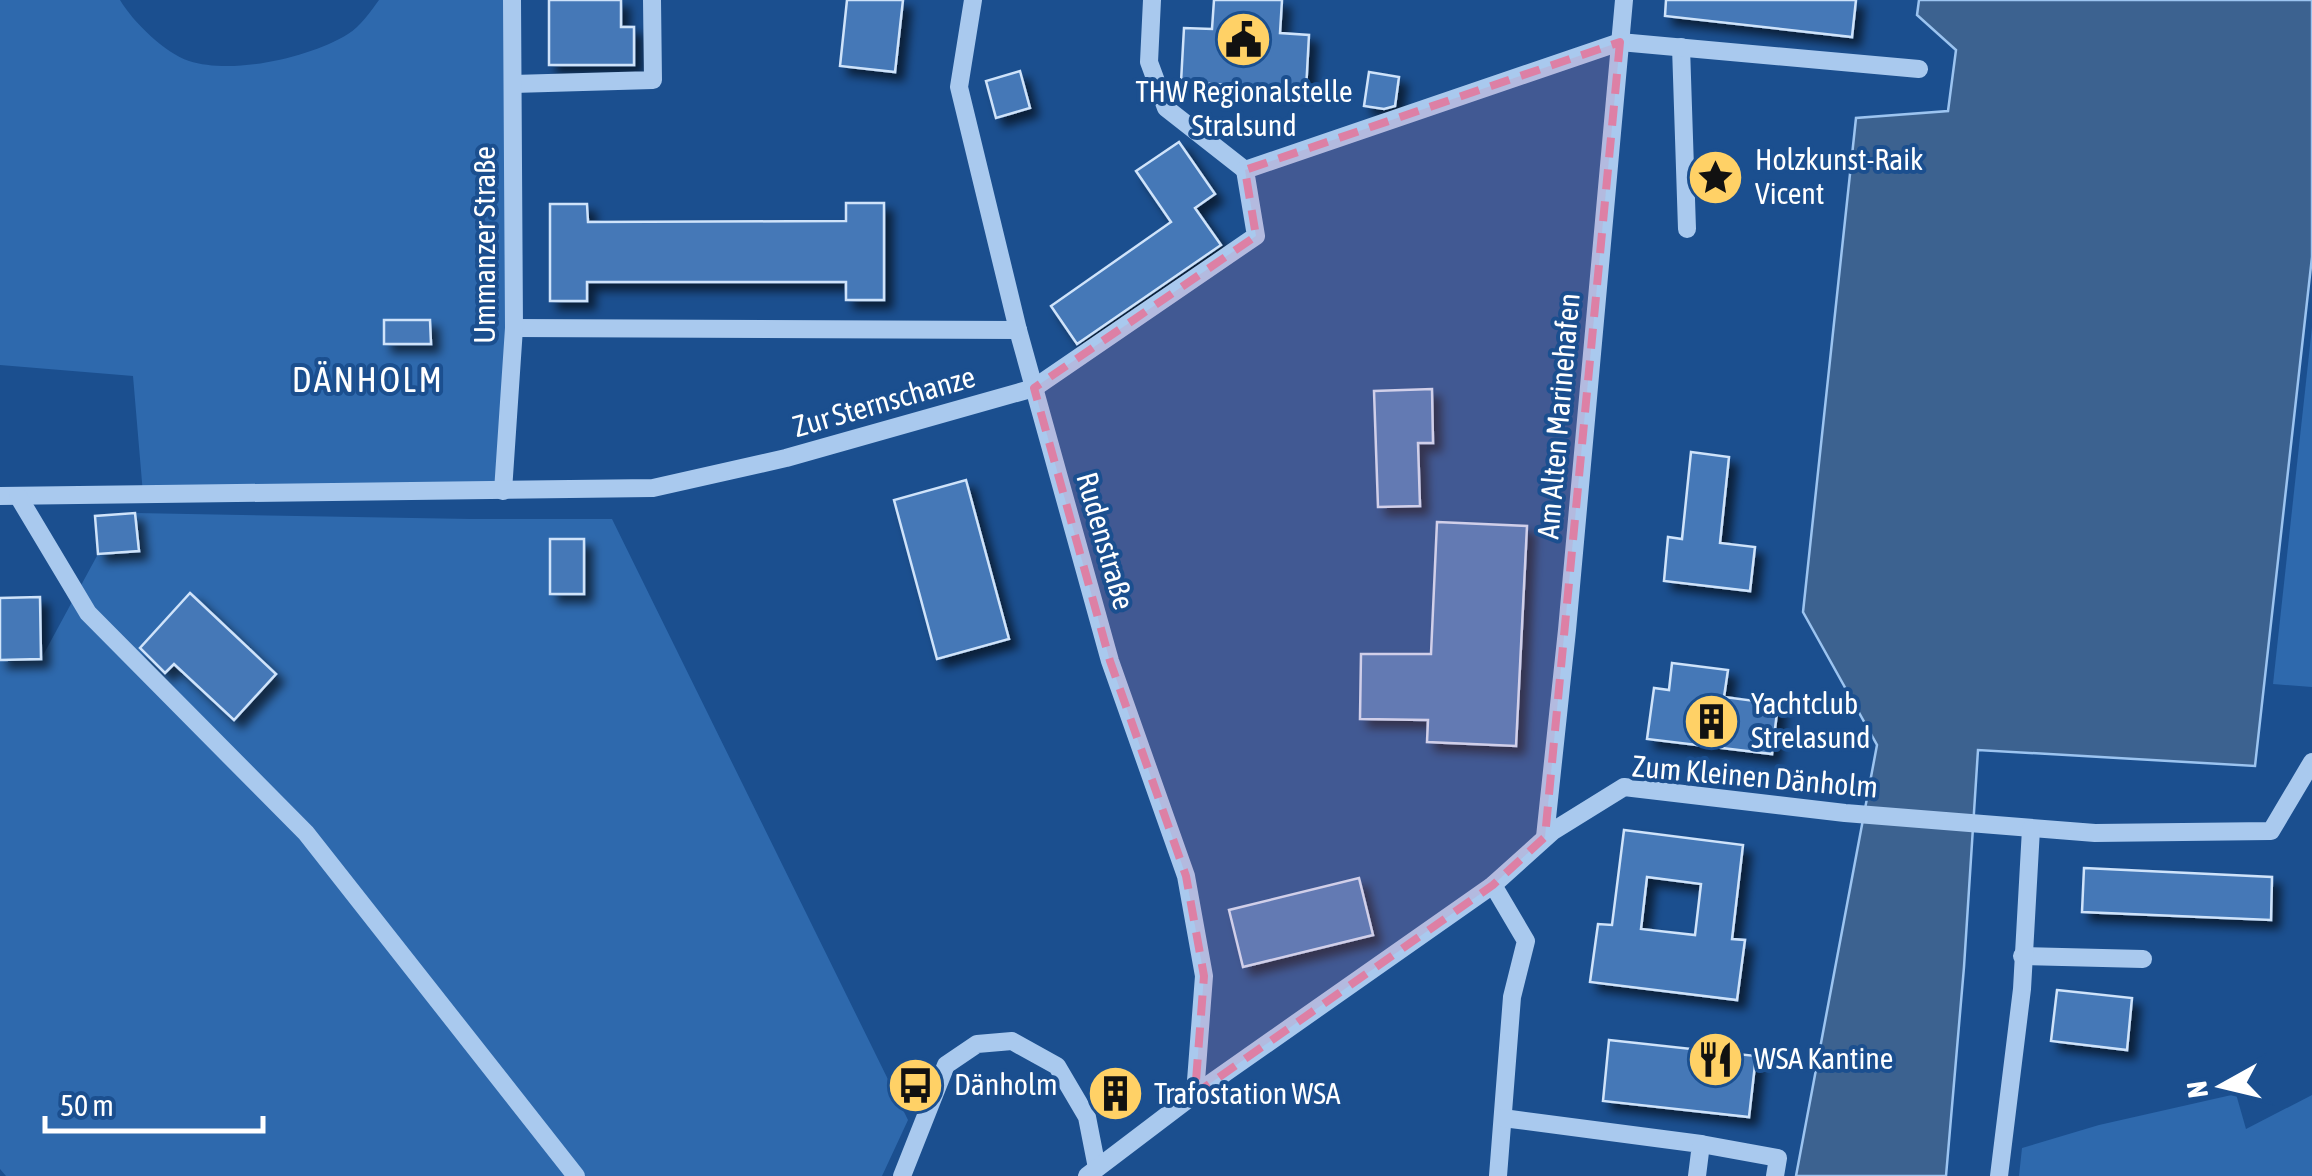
<svg xmlns="http://www.w3.org/2000/svg" width="2312" height="1176" viewBox="0 0 2312 1176" font-family="'Asap Condensed',sans-serif">
<style>
.green{fill:#2e69ad}
.water{fill:#3c6290;stroke:#9cc4f0;stroke-width:2.5}
.building{fill:#4478b7;stroke:#cfe3fa;stroke-width:2.5;fill-rule:evenodd;filter:url(#shadow)}
.lines{fill:none;stroke-linecap:round;stroke-linejoin:round}
.minor{stroke:#a9c9ee;stroke-width:18}
.marked{fill:#dd80a5;fill-opacity:0.2;stroke:#dd80a5;stroke-width:8;stroke-dasharray:20 12;stroke-linejoin:round}
.labels{text-anchor:middle;stroke-width:8;stroke-linejoin:round;paint-order:stroke}
.poi-label{font-size:30px;fill:#fff;stroke:#1b4f8f;text-anchor:start}
.street-label{font-size:30px;fill:#fff;stroke:#1b4f8f}
.quarter-label{font-size:35px;letter-spacing:2.5px;fill:#fff;stroke:#1b4f8f}
</style>
<defs>
<filter id="shadow"><feDropShadow dx="8" dy="8" stdDeviation="5" flood-color="#0009"/></filter>
</defs>
<rect width="100%" height="100%" fill="#1b4f8f"/>
<g class="green">
<path d="M0 0H120C133 22 165 53 189 61 233 75 309 58 348 34 360 27 371 11 379 0H512L503 491 143 494 133 376 0 365Z"/>
<path d="M2312 327V687L2273 684Z"/>
<path d="M135 513 471 519H612L908 1120 882 1176H6L0 1169V660L41 659 98 554 138 550Z"/>
<path d="M2236 1094 2246 1129 2312 1095V1176H2019L2022 1148 2099 1125Z"/>
</g>
<path class="water" d="M1919 0H2312V257L2255 766 1978 750 1964 967 1946 1176H1796L1877 745 1803 612 1856 118 1948 111 1956 50 1917 15Z"/>
<g class="building">
<path d="M549 0H621V27H634V65H549Z"/>
<path d="M847 0H903L895 72 840 66Z"/>
<path d="M1214 0H1282L1280 33 1309 35 1306 90 1181 82 1184 28 1212 29Z"/>
<path d="M1666 0H1856L1852 37 1665 16Z"/>
<path d="M1020 71 1030 108 996 118 986 81Z"/>
<path d="M1369 72 1399 77 1395 106 1384 109 1364 106Z"/>
<path d="M1179 142 1215 194 1195 208 1221 245 1077 344 1051 306 1171 222 1136 171Z"/>
<path d="M846 203H884V300H846V282H587V301H550V204H587L588 222 846 221Z"/>
<path d="M384 320H430L431 344H384Z"/>
<path d="M1432 389 1433 443H1418L1420 506 1378 507 1374 391Z"/>
<path d="M1691 452 1729 457 1720 543 1755 547 1750 591 1664 581 1668 537 1682 539Z"/>
<path d="M966 480 1009 639 937 659 894 500Z"/>
<path d="M135 513 139 551 98 554 95 516Z"/>
<path d="M1437 522 1527 526 1516 746 1427 742 1428 720 1360 719 1361 654H1431Z"/>
<rect x="550" y="539" width="34" height="55"/>
<path d="M190 593 276 674 234 720 174 664 165 673 140 648Z"/>
<path d="M40 597 41 659 0 660V598Z"/>
<path d="M1672 663 1728 670 1724 697 1778 704 1772 754 1647 739 1654 688 1669 690Z"/>
<path d="M1624 830 1743 845 1732 939 1745 940 1737 1000 1590 982 1598 924 1612 925ZM1647 877 1701 884 1695 935 1641 929Z"/>
<path d="M2084 868 2272 877 2271 920 2082 912Z"/>
<path d="M1359 878 1373 935 1243 967 1229 910Z"/>
<path d="M2057 990 2132 998 2127 1050 2051 1041Z"/>
<path d="M1609 1040 1756 1056 1749 1117 1603 1101Z"/>
</g>
<g class="lines">
<g class="minor">
<path d="M973 0 959 87 1018 330 1110 661 1186 876 1204 976 1195 1094"/>
<path d="M1152 0 1149 62 1166 108 1245 170"/>
<path d="M1681 47 1687 229"/>
<path d="M513 84 653 80 652 0"/>
<path d="M514 328 1018 330"/>
<path d="M503 491 514 328 512 0"/>
<path d="M0 496 653 488 786 458 1034 388 1256 236 1245 170 1620 42 1919 69"/>
<path d="M18 496 88 613 306 833 576 1176"/>
<path d="M1545 837 1567 630 1624 0"/>
<path d="M1493 885 1526 941 1512 997 1498 1176"/>
<path d="M2022 956 2143 959"/>
<path d="M1503 1118 1701 1144 1697 1176"/>
<path d="M1701 1144 1778 1158 1775 1176"/>
<path d="M902 1176 946 1065 977 1044 1012 1041 1057 1066 1087 1117 1097 1168"/>
<path d="M1087 1176 1195 1094 1493 885 1553 831 1624 787 1845 813 2095 833 2271 831 2312 762"/>
<path d="M1999 1176 2022 989 2031 829"/>
</g>
</g>
<path class="marked" d="M1620 42 1545 837 1493 885 1195 1094 1204 976 1186 876 1110 661 1034 388 1256 236 1245 170Z"/>
<defs>
<symbol id="civic-disc" viewBox="-11 -11 22 22"><circle r="9.5" fill="#ffd166" stroke="#1b4f8f"/><path d="M-.6-6.5H3V-4.5H.6V-3L4-1V1h2V6H-6V1h2V-1L-.6-3ZM-1.2 2.5V6h2.4V2.5Z" fill="#111"/></symbol>
<symbol id="sight-disc" viewBox="-11 -11 22 22"><circle r="9.5" fill="#ffd166" stroke="#1b4f8f"/><path d="M0-6L1.8-2.2L6-1.7L2.9 1.2L3.7 5.4L0 3.3L-3.7 5.4L-2.9 1.2L-6-1.7L-1.8-2.2Z" fill="#111"/></symbol>
<symbol id="building-disc" viewBox="-11 -11 22 22"><circle r="9.5" fill="#ffd166" stroke="#1b4f8f"/><path d="M-4-6H4V6H1V3H-1V6H-4ZM-2.5-4.3h1.7v1.8h-1.7ZM.8-4.3h1.7v1.8H.8ZM-2.5-1h1.7V.8h-1.7ZM.8-1h1.7V.8H.8Z" fill="#111"/></symbol>
<symbol id="restaurant-disc" viewBox="-11 -11 22 22"><circle r="9.5" fill="#ffd166" stroke="#1b4f8f"/><path d="M-5-6h1v4h1v-4h1v4h1v-4h1v5L-1.5 .5V6h-2V.5L-5-1ZM5-6V6H3V1.5H1.5Q1.5-4 5-6Z" fill="#111"/></symbol>
<symbol id="bus-disc" viewBox="-11 -11 22 22"><circle r="9.5" fill="#ffd166" stroke="#1b4f8f"/><path d="M-5-6H5V4H4V6H2V4H-2V6H-4V4H-5ZM-3.5-4V0h7V-4ZM-3.5 1.2v1.5H-2V1.2ZM2 1.2v1.5H3.5V1.2Z" fill="#111"/></symbol>
</defs>
<g fill-rule="evenodd">
<use href="#civic-disc" x="1212" y="8" width="63" height="63"/>
<use href="#sight-disc" x="1684" y="146" width="63" height="63"/>
<use href="#building-disc" x="1680" y="690" width="63" height="63"/>
<use href="#restaurant-disc" x="1684" y="1028" width="63" height="63"/>
<use href="#bus-disc" x="884" y="1054" width="63" height="63"/>
<use href="#building-disc" x="1084" y="1062" width="63" height="63"/>
</g>
<g class="labels">
<g class="poi-label">
<text x="1244" y="102" text-anchor="middle">THW Regionalstelle<tspan x="1244" dy="34">Stralsund</tspan></text>
<text x="1755" y="170">Holzkunst-Raik<tspan x="1755" dy="34">Vicent</tspan></text>
<text x="1751" y="714">Yachtclub<tspan x="1751" dy="34">Strelasund</tspan></text>
<text x="1754" y="1069">WSA Kantine</text>
<text x="954" y="1095">Dänholm</text>
<text x="1154" y="1104">Trafostation WSA</text>
</g>
<g class="street-label">
<text transform="translate(485 245) rotate(-90)" y="10">Ummanzer Straße</text>
<text transform="translate(884 402) rotate(-16)" y="10">Zur Sternschanze</text>
<text transform="translate(1559 416) rotate(-85)" y="10">Am Alten Marinehafen</text>
<text transform="translate(1105 541) rotate(74)" y="10">Rudenstraße</text>
<text transform="translate(1755 777) rotate(5)" y="10">Zum Kleinen Dänholm</text>
</g>
<g class="quarter-label">
<text x="368" y="392">DÄNHOLM</text>
</g>
</g>
<g transform="translate(2222 1086) rotate(262)" stroke="#1b4f8f" stroke-width="8" paint-order="stroke">
<path d="M0-8L18 38L0 25L-18 38Z" fill="#ffffff"/>
<text y="-15" font-size="28" font-weight="bold" text-anchor="middle" fill="#ffffff">N</text>
</g>
<path d="M45 1116v15h218v-15" fill="none" stroke="#ffffff" stroke-width="5"/>
<text x="60" y="1116" font-size="30" fill="#ffffff" stroke="#1b4f8f" stroke-width="8" paint-order="stroke">50 m</text>
</svg>
